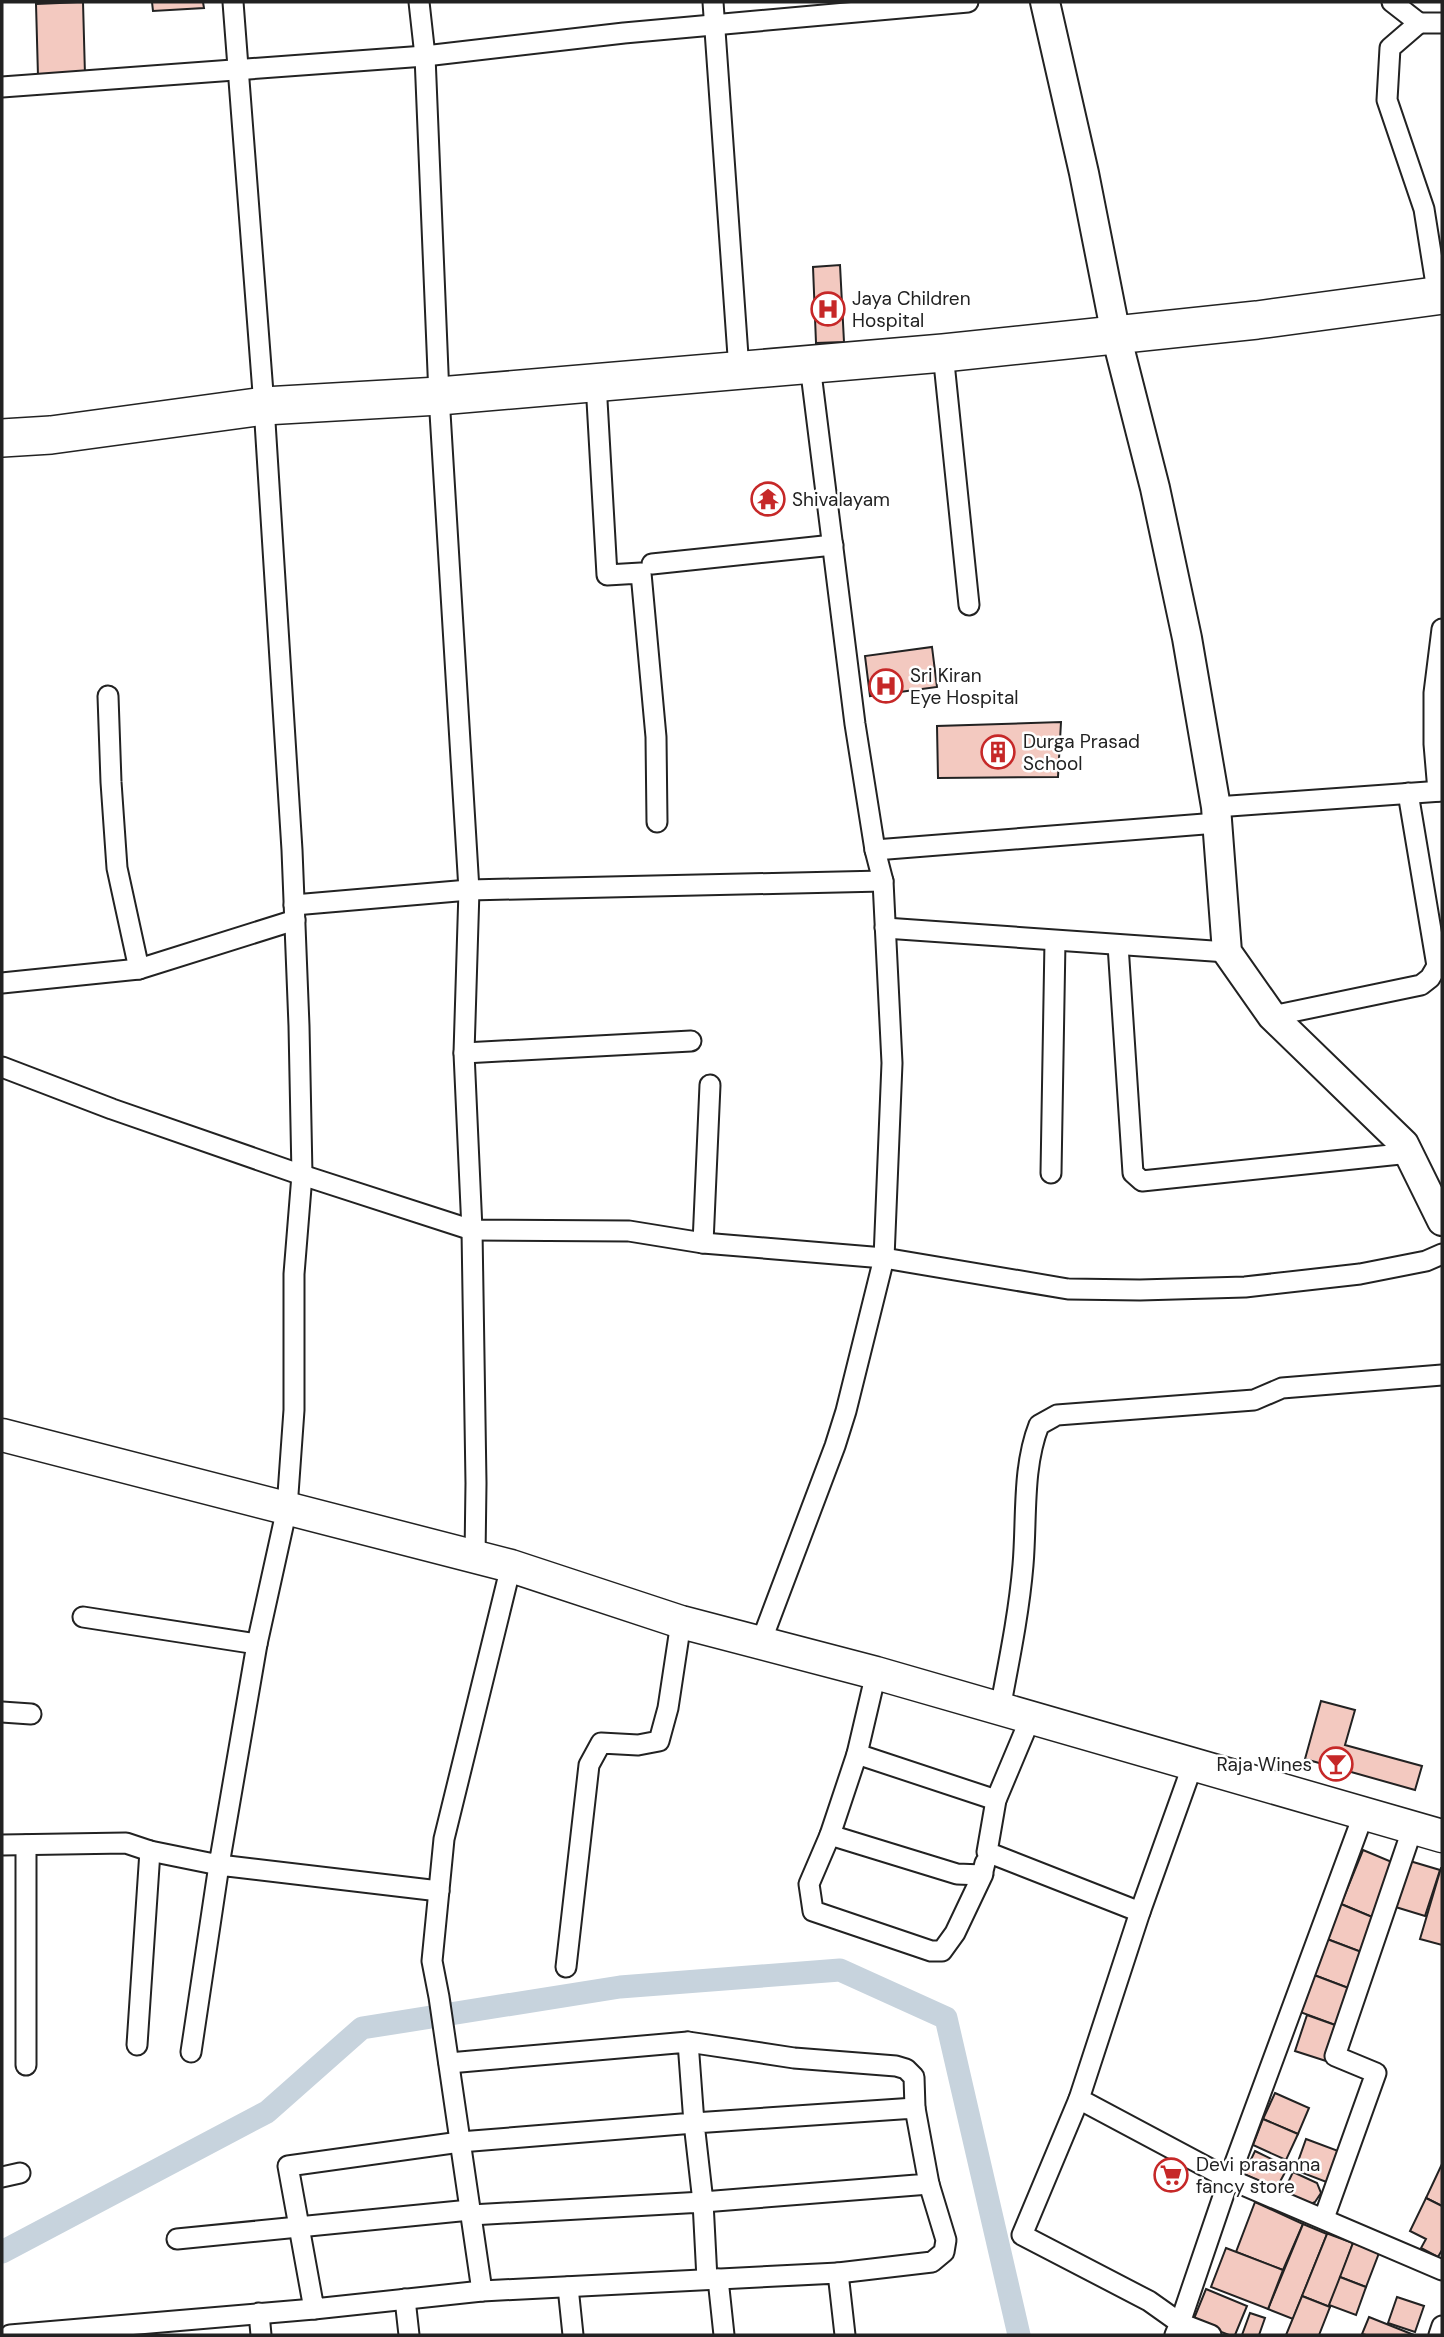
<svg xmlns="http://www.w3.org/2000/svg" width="1444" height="2337" viewBox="0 0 1444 2337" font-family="'DM Sans',sans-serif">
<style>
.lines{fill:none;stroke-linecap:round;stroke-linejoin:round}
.canal{stroke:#c7d3dd;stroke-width:23}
.building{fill:#f3c9c0;stroke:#222;stroke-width:2}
.street-casing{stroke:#222;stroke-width:23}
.secondary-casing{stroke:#222;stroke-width:32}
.primary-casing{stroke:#222;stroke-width:35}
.highway-casing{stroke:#222;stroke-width:40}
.street{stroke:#fff;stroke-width:19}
.secondary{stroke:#fff;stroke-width:28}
.primary{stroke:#fff;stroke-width:32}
.highway{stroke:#fff;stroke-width:37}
.labels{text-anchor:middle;stroke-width:5;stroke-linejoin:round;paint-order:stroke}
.poi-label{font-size:19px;fill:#222;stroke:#fff;text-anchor:start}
</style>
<rect width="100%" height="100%" fill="#fff"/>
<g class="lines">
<path class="canal" d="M2 2252 267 2112 362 2028 620 1987 840 1970 946 2018 1019 2335"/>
</g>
<g class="building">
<path d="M83 2 85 75 38 76 36 4Z"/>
<path d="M152 2H203L204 8 153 11Z"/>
<path d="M840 265 844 342 816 343 813 267Z"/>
<path d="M932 647 937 687 870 696 865 656Z"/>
<path d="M1061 722 1058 777 938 778 937 726Z"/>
<path d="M1321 1701 1355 1710 1345 1745 1422 1766 1415 1790 1305 1759Z"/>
<path d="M1363 1850 1399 1865 1377 1919 1341 1904Z"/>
<path d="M1403 1859 1440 1870 1425 1916 1389 1905Z"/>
<path d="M1441 1868H1442V1945L1420 1939Z"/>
<path d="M1341 1904 1377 1919 1364 1953 1327 1939Z"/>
<path d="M1327 1939 1364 1953 1351 1989 1314 1975Z"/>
<path d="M1314 1975 1351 1989 1338 2026 1300 2012Z"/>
<path d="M1307 2015 1338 2026 1326 2061 1295 2051Z"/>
<path d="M1275 2093 1309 2108 1298 2134 1263 2119Z"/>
<path d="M1263 2119 1298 2134 1286 2160 1253 2145Z"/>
<path d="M1306 2139 1341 2152 1329 2183 1295 2170Z"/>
<path d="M1255 2151 1288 2167 1276 2189 1244 2174Z"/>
<path d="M1442 2164V2206L1426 2198Z"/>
<path d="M1293 2172 1317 2183 1321 2193 1315 2202 1309 2205 1283 2193Z"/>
<path d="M1426 2198 1442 2206V2250L1438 2257 1421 2248 1426 2239 1410 2231Z"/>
<path d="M1255 2202 1303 2224 1283 2270 1236 2252Z"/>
<path d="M1303 2224 1327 2234 1293 2319 1268 2309Z"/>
<path d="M1326 2233 1353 2243 1330 2307 1302 2296 1327 2234Z"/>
<path d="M1353 2243 1379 2253 1366 2287 1340 2277Z"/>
<path d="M1226 2248 1283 2270 1268 2309 1211 2287Z"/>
<path d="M1340 2277 1366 2287 1356 2315 1329 2305Z"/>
<path d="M1206 2289 1247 2306 1235 2335H1229L1193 2321Z"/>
<path d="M1302 2296 1330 2307 1319 2335H1286Z"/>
<path d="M1397 2297 1424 2306 1415 2332 1388 2323Z"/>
<path d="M1250 2313 1265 2318 1259 2335H1242Z"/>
<path d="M1369 2317 1414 2335H1366L1362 2334Z"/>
</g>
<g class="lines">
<defs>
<g id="street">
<path d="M419 2 425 56 439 396 469 890 464 1053 472 1230 476 1483 475 1557"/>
<path d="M713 2 739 370"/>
<path d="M1392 2 1419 23 1390 48 1387 100 1424 209 1438 297 1442 299"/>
<path d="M1419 23H1442"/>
<path d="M2 87 425 56 624 33 968 2"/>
<path d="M943 353 969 605"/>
<path d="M596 383 607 575 641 573 656 737 657 822"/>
<path d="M652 564 833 545"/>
<path d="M108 696 111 782 117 868 139 969"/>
<path d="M1438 791 1434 744V693L1442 629"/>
<path d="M1216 807 1442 791"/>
<path d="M875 850 1217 823"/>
<path d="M294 905 469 890 883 881"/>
<path d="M885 928 1227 952"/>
<path d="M1118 945 1133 1173 1142 1181 1410 1153"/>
<path d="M2 983 139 969 295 920"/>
<path d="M1272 1016 1421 985 1430 978 1437 966 1408 793"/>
<path d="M464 1053 691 1041"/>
<path d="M2 1067 112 1109 302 1175 472 1230 629 1231 703 1243 884 1258 1068 1289 1140 1290 1245 1287 1360 1274 1426 1261 1442 1254"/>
<path d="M1051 1173 1055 941"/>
<path d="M703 1243 710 1085"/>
<path d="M511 1566 444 1839 432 1961 439 1997 482 2291 838 2273 845 2335"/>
<path d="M83 1617 257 1644"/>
<path d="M761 1642 835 1446 846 1411 884 1258 892 1063 883 881 875 850 855 724 810 365"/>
<path d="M876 1673 857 1754 996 1800"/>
<path d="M1000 1709C1009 1661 1019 1613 1023 1565 1027 1519 1022 1468 1039 1425L1057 1415 1254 1400 1282 1388 1442 1375"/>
<path d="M2 1712 31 1714"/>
<path d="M1030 1719 996 1800 987 1852 1140 1912"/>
<path d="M857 1754 830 1835 957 1874 982 1875 985 1863"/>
<path d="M1193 1764 1140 1912 1079 2099 1229 2179 1180 2323 1211 2335"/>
<path d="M1364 1813 1229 2179 1442 2270"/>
<path d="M830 1835 809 1884 813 1911 931 1951H942L955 1933 983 1874"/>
<path d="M2 1845 126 1843 150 1851 219 1865 257 1644 287 1508 294 1410V1274L302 1175 299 1026 292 850 264 406 233 2"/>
<path d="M26 1845V2065"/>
<path d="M566 1967 589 1765 601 1743 638 1745 659 1741 668 1708 681 1622"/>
<path d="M688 2042 794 2058 896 2066 906 2069 914 2077 915 2108"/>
<path d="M137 2045 150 1851"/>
<path d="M191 2052 219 1865 439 1891"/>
<path d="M449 2063 688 2042 694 2123 915 2108 929 2184 703 2202 694 2123 460 2142 288 2166 314 2309 482 2291"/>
<path d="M1079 2099 1022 2235 1149 2301 1180 2323 1175 2335"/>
<path d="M2 2177 20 2173"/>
<path d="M471 2215 703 2202 707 2279"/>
<path d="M1324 2218 1376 2073 1335 2056 1413 1827"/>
<path d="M177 2239 470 2210"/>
<path d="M838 2273 932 2262 944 2252 946 2240 929 2184"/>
<path d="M718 2279 724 2335"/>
<path d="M568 2287 573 2335"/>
<path d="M405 2299 409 2335"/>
<path d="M259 2313 261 2335"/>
<path d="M10 2335 314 2309"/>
<path d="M1439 2335 1442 2326"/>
</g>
<path id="secondary" d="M1045 2 1084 173 1116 335 1155 488 1187 638 1216 807 1227 952 1272 1016 1404 1144 1442 1221"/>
<path id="primary" d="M2 1435 511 1566 681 1622 876 1673 1442 1836"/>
<path id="highway" d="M2 438 51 435 264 406 439 396 943 353 1257 320 1442 295"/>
</defs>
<use href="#street" class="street-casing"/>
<use href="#secondary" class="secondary-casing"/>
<use href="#primary" class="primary-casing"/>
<use href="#highway" class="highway-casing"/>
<use href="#street" class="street"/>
<use href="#secondary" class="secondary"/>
<use href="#primary" class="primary"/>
<use href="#highway" class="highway"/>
</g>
<defs>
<symbol id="hospital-ring" viewBox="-11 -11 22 22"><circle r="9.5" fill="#fff" stroke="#c62828" stroke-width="1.5"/><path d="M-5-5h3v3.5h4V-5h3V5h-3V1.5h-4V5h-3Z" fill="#c62828"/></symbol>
<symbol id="temple-ring" viewBox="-11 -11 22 22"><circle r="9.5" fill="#fff" stroke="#c62828" stroke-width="1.5"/><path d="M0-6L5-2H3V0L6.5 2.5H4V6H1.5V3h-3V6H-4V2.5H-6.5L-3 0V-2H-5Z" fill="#c62828"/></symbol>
<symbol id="building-ring" viewBox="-11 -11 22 22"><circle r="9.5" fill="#fff" stroke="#c62828" stroke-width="1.5"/><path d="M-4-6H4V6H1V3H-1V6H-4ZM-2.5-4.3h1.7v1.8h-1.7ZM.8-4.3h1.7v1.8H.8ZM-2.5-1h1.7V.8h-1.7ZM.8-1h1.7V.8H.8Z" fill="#c62828"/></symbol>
<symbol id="bar-ring" viewBox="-11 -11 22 22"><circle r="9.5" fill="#fff" stroke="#c62828" stroke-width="1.5"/><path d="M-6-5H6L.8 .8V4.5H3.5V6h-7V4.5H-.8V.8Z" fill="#c62828"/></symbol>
<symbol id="supermarket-ring" viewBox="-11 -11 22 22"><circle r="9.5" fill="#fff" stroke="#c62828" stroke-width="1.5"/><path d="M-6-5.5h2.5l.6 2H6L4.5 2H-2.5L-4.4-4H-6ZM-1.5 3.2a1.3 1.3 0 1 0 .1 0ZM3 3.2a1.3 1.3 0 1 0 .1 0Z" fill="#c62828"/></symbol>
</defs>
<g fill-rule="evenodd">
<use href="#hospital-ring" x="809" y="290" width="38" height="38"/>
<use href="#temple-ring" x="749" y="480" width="38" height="38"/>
<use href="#hospital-ring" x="867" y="667" width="38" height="38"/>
<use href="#building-ring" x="979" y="733" width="38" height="38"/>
<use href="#bar-ring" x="1317" y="1745" width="38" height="38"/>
<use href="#supermarket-ring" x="1152" y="2156" width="38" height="38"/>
</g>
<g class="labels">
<g class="poi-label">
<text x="852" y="305">Jaya Children<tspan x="852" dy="22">Hospital</tspan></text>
<text x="792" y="506">Shivalayam</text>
<text x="910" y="682">Sri Kiran<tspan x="910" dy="22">Eye Hospital</tspan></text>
<text x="1023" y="748">Durga Prasad<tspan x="1023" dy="22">School</tspan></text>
<text x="1312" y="1771" text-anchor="end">Raja Wines</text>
<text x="1196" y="2171">Devi prasanna<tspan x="1196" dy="22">fancy store</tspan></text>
</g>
</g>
<rect width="1444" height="2337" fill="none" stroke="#222222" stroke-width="7"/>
</svg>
